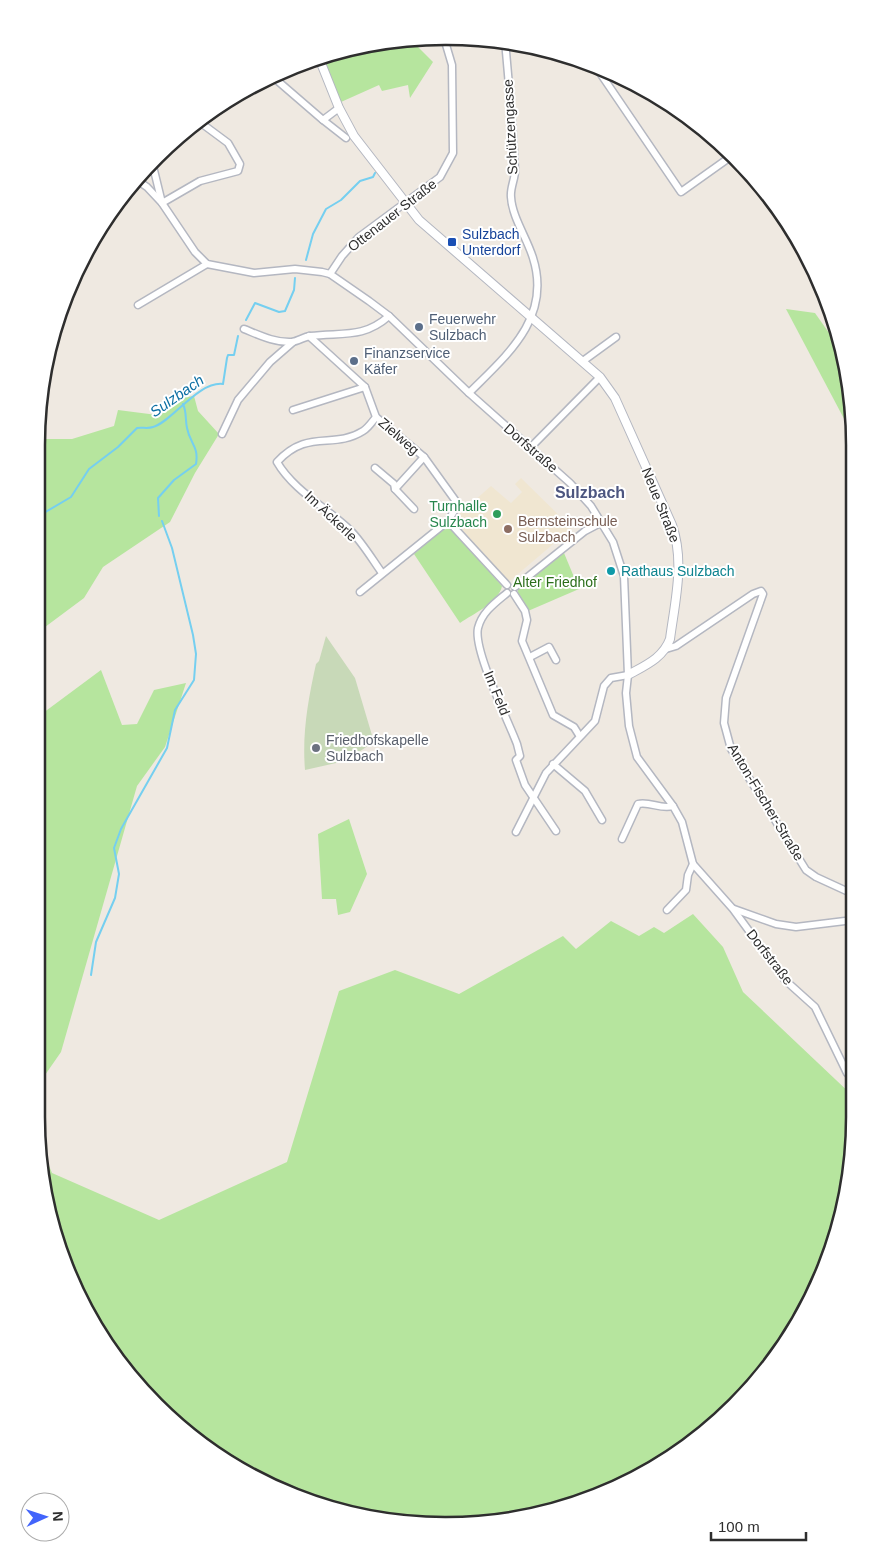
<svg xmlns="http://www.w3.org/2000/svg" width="891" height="1562" viewBox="0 0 891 1562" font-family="Helvetica,sans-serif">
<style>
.education{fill:#f0e6d1}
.green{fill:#b6e59e}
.cemetery{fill:#c8d9b8}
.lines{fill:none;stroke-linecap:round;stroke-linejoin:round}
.stream{stroke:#75cff0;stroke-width:2}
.minor-casing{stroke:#b4b7c1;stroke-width:9}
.tertiary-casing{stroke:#b4b7c1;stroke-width:10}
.minor{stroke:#fff;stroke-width:6}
.tertiary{stroke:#fff;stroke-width:8}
.transit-dot{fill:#1a4fb4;stroke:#fff;stroke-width:2}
.service-dot{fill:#5c6f8a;stroke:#fff;stroke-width:2}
.leisure-dot{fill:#2e9e5b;stroke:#fff;stroke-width:2}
.education-dot{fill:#8d6e63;stroke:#fff;stroke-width:2}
.culture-dot{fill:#0f9aa8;stroke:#fff;stroke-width:2}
.worship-dot{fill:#6b7280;stroke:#fff;stroke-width:2}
.labels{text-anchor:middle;stroke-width:4;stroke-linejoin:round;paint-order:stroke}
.street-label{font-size:14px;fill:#2e2e2e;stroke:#fff}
.transit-label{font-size:14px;fill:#164399;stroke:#fff;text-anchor:start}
.service-label{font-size:14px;fill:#4e5e75;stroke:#fff;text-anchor:start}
.leisure-label{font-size:14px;fill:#27864d;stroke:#fff;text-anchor:end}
.education-label{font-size:14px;fill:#785e54;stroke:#fff;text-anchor:start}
.culture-label{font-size:14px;fill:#0d838f;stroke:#fff;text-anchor:start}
.park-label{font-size:14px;fill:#2c6e1b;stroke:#fff}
.worship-label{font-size:14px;fill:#5b616d;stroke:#fff;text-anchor:start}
.water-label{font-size:15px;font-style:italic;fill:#0d6fa3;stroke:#fff}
.quarter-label{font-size:16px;font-weight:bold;fill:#4d5680;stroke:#fff}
.rim{fill:none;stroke:#2e2e2e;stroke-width:2.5}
</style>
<rect width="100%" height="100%" fill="#efe9e1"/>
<path class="education" d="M521 478 572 528 511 580 506 582 455 521 458 515 491 486 511 503 522 492 515 484Z"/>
<g class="green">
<path d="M410 39 433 62 410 98 408 85 382 91 379 85 341 102 323 57 340 50Z"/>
<path d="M786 309 815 313 841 350 851 392V432Z"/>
<path d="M194 396 198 411 219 434 195 473 170 522 103 567 84 598 37 633V439H72L114 426 118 410 157 415 180 398Z"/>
<path d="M452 528 502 586C499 602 473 614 460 623L414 554 442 530Z"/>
<path d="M564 553 579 589 528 611 518 593V589Z"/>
<path d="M101 670 122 725 137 724 154 690 186 683 165 747 137 786 61 1052 36 1088 37 746 43 744 39 716Z"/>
<path d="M349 819 367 874 350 912 338 915 336 899H322L318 834Z"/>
<path d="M693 914 723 947 743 992 854 1097V1143L841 1223 800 1321 715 1424 602 1495 472 1525 339 1512 218 1457 121 1365 58 1248 42 1149 52 1173 159 1220 287 1162 339 991 395 970 459 994 563 936 576 949 611 921 639 936 654 927 664 933Z"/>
</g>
<path class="cemetery" d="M326 636 355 678 374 742 345 761 305 770C302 734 308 700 316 664L319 661Z"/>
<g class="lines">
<g class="stream">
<path d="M306 260 313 234 326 209 341 200 360 181 373 177 375 173"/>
<path d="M246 320 255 303 279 312 285 311 294 290 295 278"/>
<path d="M159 516 158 498 174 480 196 464C199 446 190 444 187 428 185 419 187 413 183 404"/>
<path d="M37 517 71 497 89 469 118 447 137 428C142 427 148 429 153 427 172 422 198 381 223 384L227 358 228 355H234L238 336"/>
<path d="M91 975 96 942 115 898 119 874 114 848 121 829 167 748 175 710 194 680 196 654 193 635 172 548 162 521"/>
</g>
<defs>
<g id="minor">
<path d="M596 67 681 192 733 155"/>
<path d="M272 76 323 120 339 108"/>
<path d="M323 120 346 138"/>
<path d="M152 162 162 203 200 181 238 171 240 164 228 143 197 120"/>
<path d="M135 179 147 187 162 203 195 252 207 264 254 273 295 269 322 272 330 274 369 301 389 316 469 393 570 483 591 506 613 542 624 576 628 675 626 693 629 726 637 757 673 806 682 822 693 864 733 909 785 980 815 1007 847 1073 854 1080"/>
<path d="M330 274 342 256 359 237 440 177 453 153 452 65 444 38"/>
<path d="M138 305 207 264"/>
<path d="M244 329C259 335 275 343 292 342 298 341 304 337 310 336 342 332 363 339 389 316"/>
<path d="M309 336 365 387 376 417 424 457 455 500 456 508 448 521 360 592"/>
<path d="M583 361 616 337"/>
<path d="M469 393C507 355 552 318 533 258 527 238 512 217 511 197 510 188 515 179 515 171 513 127 509 84 505 41"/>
<path d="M293 410 365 387"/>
<path d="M376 417C372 422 368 428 363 431 333 450 308 428 277 462 293 490 327 508 350 530 362 542 372 559 382 573"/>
<path d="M222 434 238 400 270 362 293 342"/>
<path d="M531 447 600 377"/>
<path d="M375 468 394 484 395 489 414 509"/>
<path d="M395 489 424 457"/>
<path d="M448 521 507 585"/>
<path d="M515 587 585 531 602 522"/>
<path d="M507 593C495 603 482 612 478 628 473 650 508 720 517 744L520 756 516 760 525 785 556 831"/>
<path d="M514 594 525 611 527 620 522 641 553 715 574 727 579 735"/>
<path d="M666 649 676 646 753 594 761 591 763 594 726 698 724 723 731 749 806 870 816 877 853 894"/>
<path d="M530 657 549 647 556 660"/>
<path d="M553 764 585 791 602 820"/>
<path d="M516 832 546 773 595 721 604 686 611 678 628 675"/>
<path d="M622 839 638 804C650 801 661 810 673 806"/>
<path d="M734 909 776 924 796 927 853 920"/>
<path d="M667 910 686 890 688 875 693 864"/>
</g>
<path id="tertiary" d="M319 58 339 108 354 136 419 220 600 377 615 398 672 525C685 562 675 601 670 639 663 658 646 665 628 675"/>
</defs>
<use href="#minor" class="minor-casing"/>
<use href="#tertiary" class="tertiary-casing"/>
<use href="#minor" class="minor"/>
<use href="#tertiary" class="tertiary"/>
</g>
<rect class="transit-dot" x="447" y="237" width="10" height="10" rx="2.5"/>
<g class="service-dot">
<circle cx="419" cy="327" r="5"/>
<circle cx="354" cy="361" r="5"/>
</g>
<circle class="leisure-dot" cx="497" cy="514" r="5"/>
<circle class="education-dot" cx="508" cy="529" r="5"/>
<circle class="culture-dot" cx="611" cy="571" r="5"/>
<circle class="worship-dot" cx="316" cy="748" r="5"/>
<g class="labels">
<g class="street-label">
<text transform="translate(510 127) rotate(-93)" y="5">Schützengasse</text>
<text transform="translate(392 215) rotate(-38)" y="5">Ottenauer Straße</text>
<text transform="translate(399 436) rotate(41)" y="5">Zielweg</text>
<text transform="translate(531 448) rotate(41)" y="5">Dorfstraße</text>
<text transform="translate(661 505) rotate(68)" y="5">Neue Straße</text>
<text transform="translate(331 516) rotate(43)" y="5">Im Äckerle</text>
<text transform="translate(497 693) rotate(68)" y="5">Im Feld</text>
<text transform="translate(766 802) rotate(59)" y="5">Anton-Fischer-Straße</text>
<text transform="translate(770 957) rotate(52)" y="5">Dorfstraße</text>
</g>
<g class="transit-label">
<text x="462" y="239">Sulzbach<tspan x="462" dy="16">Unterdorf</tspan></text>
</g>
<g class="service-label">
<text x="429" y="324">Feuerwehr<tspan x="429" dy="16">Sulzbach</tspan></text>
<text x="364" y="358">Finanzservice<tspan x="364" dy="16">Käfer</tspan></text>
</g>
<g class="leisure-label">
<text x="487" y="511">Turnhalle<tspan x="487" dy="16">Sulzbach</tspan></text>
</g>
<g class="education-label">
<text x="518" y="526">Bernsteinschule<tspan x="518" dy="16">Sulzbach</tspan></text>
</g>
<g class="culture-label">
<text x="621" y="576">Rathaus Sulzbach</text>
</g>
<g class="park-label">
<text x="555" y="587">Alter Friedhof</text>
</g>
<g class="worship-label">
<text x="326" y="745">Friedhofskapelle<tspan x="326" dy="16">Sulzbach</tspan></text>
</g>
<g class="water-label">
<text transform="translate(177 396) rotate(-35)" y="5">Sulzbach</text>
</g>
<g class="quarter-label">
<text x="590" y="498">Sulzbach</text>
</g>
</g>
<path d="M0 0H891V1562H0ZM445 45H446A400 400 0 0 1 846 445V1117A400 400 0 0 1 446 1517H445A400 400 0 0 1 45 1117V445A400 400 0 0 1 445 45Z" fill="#fff" fill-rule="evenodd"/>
<path class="rim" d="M445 45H446A400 400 0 0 1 846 445V1117A400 400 0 0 1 446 1517H445A400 400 0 0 1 45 1117V445A400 400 0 0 1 445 45Z"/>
<g transform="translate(45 1517) rotate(87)"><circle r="24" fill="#ffffff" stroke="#ababab"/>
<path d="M0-4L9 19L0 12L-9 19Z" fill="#4264fb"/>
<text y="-8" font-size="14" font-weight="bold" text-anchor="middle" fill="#2e2e2e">N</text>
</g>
<path d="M711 1532v8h95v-8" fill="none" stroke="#2e2e2e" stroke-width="2.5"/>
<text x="718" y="1532" font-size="15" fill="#2e2e2e" stroke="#ffffff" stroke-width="4" paint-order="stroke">100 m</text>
</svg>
